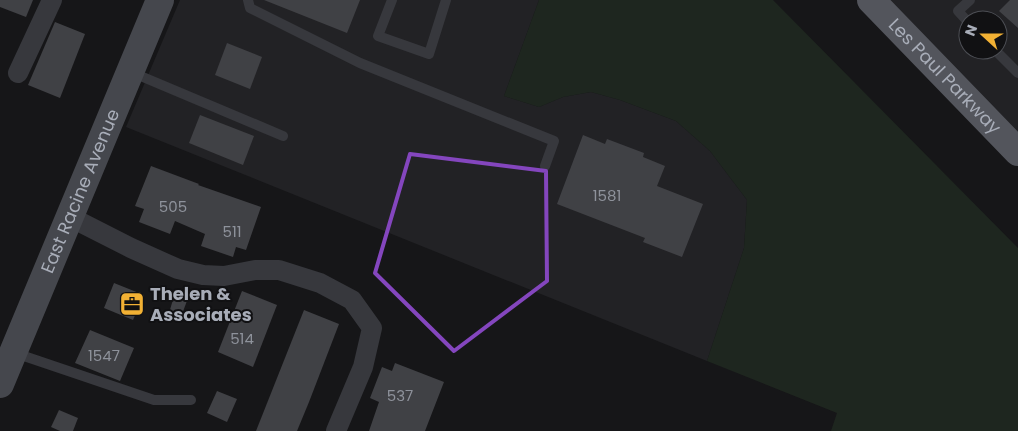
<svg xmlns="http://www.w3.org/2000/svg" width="1018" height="431" viewBox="0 0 1018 431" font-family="Poppins,sans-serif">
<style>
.built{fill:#222225;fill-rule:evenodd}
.green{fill:#1e261f}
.building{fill:#404145}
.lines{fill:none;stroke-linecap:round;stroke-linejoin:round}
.lane{stroke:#37383d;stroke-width:10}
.street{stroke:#37383d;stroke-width:20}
.secondary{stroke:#45474d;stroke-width:28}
.primary{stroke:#53555c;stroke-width:28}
.marked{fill:none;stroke:#8446be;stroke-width:4;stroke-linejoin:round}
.labels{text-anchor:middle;stroke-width:4;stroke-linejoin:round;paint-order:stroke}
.number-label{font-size:15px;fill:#8e929b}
.street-label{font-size:18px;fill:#a8adb8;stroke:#111113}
.poi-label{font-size:18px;font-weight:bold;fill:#a8adb8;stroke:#111113;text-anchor:start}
</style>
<rect width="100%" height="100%" fill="#161618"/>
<g class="built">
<path d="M180 0H539L504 96 539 107 563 97 591 92 620 100 676 121 710 151 747 200 744 248 707 361 126 127Z"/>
<path d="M888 0H1018V137ZM968 20H998V50H968Z"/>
</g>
<path class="green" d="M539 0H773L1018 248V431H831L837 413 707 361 744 248 747 200 710 151 676 121 620 100 591 92 563 97 539 107 504 96Z"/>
<g class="building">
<path d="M0 0H33L26 17 0 7Z"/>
<path d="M264 0H360L347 33Z"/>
<path d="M1010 0H1018V28L999 11Z"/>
<path d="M55 22 85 34 60 98 28 85Z"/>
<path d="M227 43 262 57 250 89 215 75Z"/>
<path d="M200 115 254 136 243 165 189 143Z"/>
<path d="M583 135 605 144 607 139 644 153 643 157 665 166 657 186 703 204 682 257 643 242 645 238 557 204Z"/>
<path d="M151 166 199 184 198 185 261 207 246 250 236 247 233 257 201 246 205 234 175 221 170 234 139 222 144 209 135 206Z"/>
<path d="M114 283 144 295 133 320 104 308Z"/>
<path d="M242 291 277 305 253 367 218 352Z"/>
<path d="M175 293 188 298 181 317 169 313Z"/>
<path d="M304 310 339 324 309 402 297 431H256Z"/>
<path d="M90 330 134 348 120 381 75 363Z"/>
<path d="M395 363 444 382 425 431H369L379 402 370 398 382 367 392 371Z"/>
<path d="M217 391 237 399 227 422 207 413Z"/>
<path d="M59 410 78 418 73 431H60L51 427Z"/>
</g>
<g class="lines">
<g class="lane">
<path d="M248 0 250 8 360 63 554 141 545 166"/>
<path d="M392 0 378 36 429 54 446 0"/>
<path d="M968 22 958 11 970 0"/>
<path d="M995 50 1018 73"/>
<path d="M131 72 283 136"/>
<path d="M15 353 154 400H191"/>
</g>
<g class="street">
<path d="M18 73 52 0"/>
<path d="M70 217 131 248 178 269 203 275 224 276 255 270H279L320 283 352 300 372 328 363 367 336 431"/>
</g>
<path class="secondary" id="s1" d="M0 384 160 0"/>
<path class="primary" id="s2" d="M871 0 1018 152"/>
</g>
<path class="marked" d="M410 154 546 171 547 281 454 351 375 273Z"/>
<defs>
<symbol id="office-square" viewBox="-11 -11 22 22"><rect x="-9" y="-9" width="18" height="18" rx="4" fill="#f2b134" stroke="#111113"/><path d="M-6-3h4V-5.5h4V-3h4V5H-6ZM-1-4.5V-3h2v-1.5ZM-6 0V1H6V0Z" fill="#111"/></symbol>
</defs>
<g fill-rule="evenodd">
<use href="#office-square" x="118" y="290" width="28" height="28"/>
</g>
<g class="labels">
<g class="number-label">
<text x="607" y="201">1581</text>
<text x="173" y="212">505</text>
<text x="232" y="237">511</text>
<text x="242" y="344">514</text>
<text x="104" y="361">1547</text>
<text x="400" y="401">537</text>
</g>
<g class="street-label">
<text dy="6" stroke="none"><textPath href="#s2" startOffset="106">Les Paul Parkway</textPath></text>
<text dy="6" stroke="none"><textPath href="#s1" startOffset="209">East Racine Avenue</textPath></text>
</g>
<g class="poi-label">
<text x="150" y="300">Thelen &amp;<tspan x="150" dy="21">Associates</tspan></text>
</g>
</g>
<g transform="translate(983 35) rotate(291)"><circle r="24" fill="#111113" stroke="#4d4f55"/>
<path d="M0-4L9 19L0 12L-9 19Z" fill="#f2b134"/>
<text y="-8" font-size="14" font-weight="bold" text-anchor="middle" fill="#a8adb8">N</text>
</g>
</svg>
